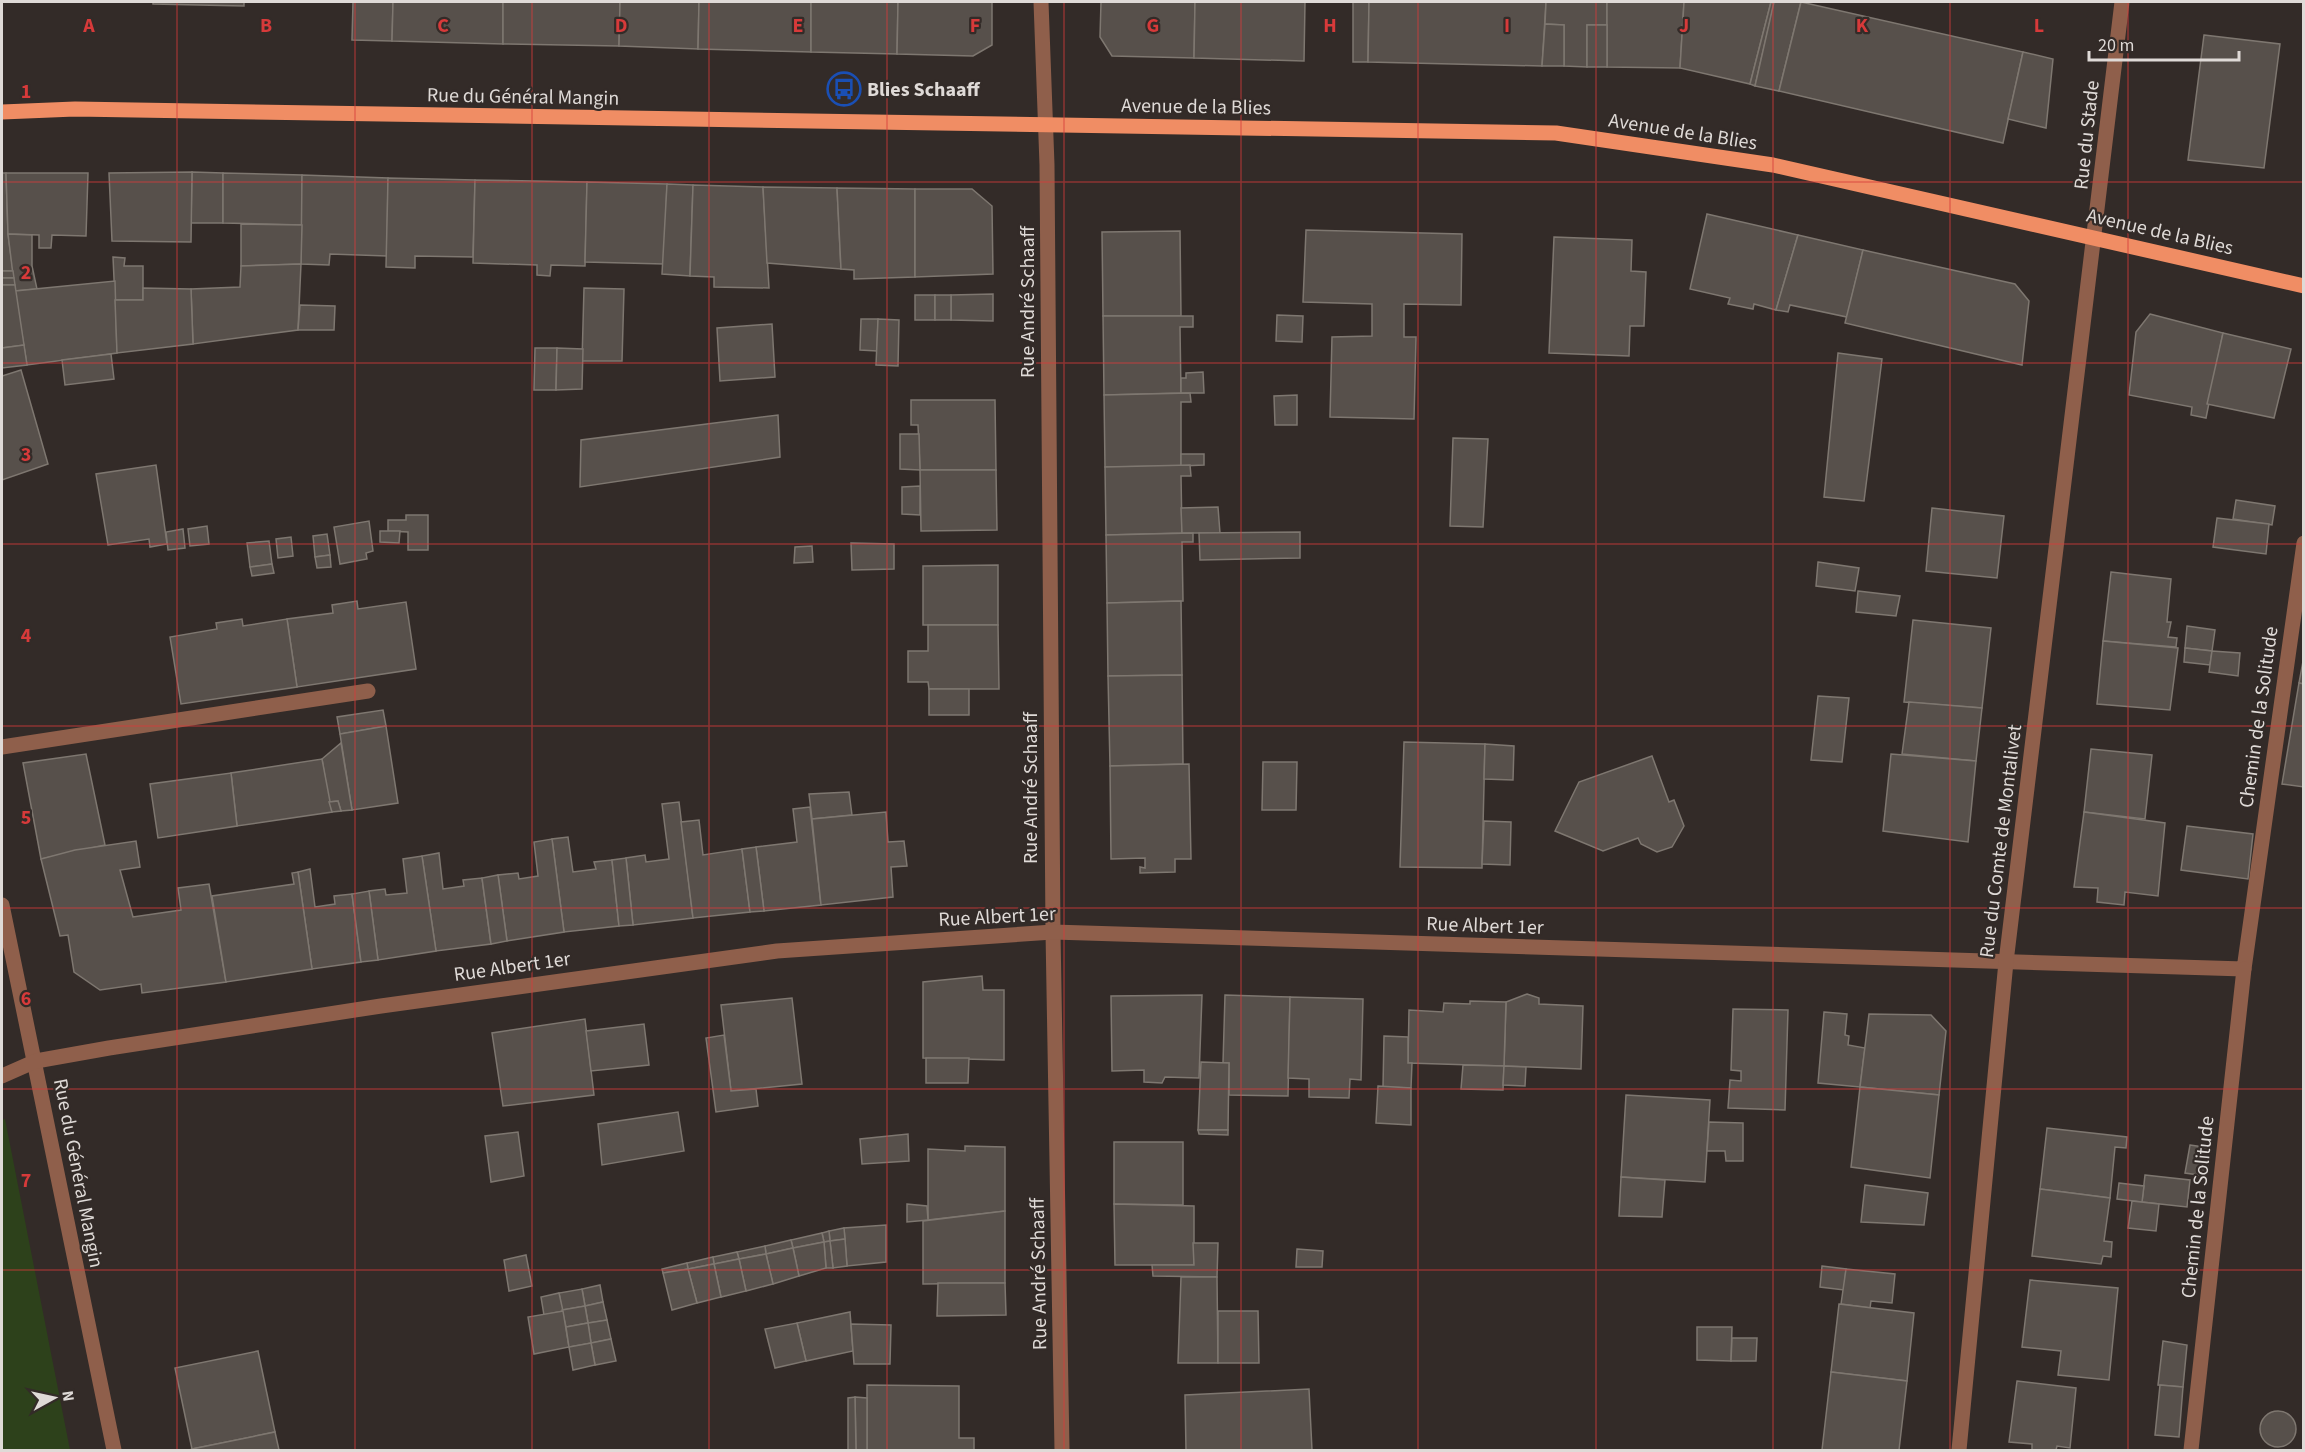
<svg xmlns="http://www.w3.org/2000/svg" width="2305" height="1452" viewBox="0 0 2305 1452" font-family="'Source Sans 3',sans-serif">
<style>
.green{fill:#2d411b}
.building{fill:#57504b;stroke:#7e7770;stroke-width:1.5}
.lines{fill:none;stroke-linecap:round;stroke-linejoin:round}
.minor{stroke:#8f5f4b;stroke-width:15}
.major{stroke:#f08d64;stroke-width:15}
.grid{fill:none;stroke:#d73a3a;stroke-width:1.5;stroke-opacity:0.55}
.labels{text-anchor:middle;stroke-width:4.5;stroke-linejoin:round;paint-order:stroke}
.poi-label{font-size:20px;font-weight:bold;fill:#dfdad7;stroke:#332b28;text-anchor:start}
.street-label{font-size:20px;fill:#dfdad7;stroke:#332b28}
.grid-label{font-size:20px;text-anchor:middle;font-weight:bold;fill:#d73a3a;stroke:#332b28;stroke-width:4.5;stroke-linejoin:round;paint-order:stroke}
</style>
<rect width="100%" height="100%" fill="#332b28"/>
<path class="green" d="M5 1119 70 1450H2V1120Z"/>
<g class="building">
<path d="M153 2H244V6L153 4Z"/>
<path d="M353 2H393L392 41 352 40Z"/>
<path d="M393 2H503V44L392 41Z"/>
<path d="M503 2H620L619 46 503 44Z"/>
<path d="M620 2H699L698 49 619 46Z"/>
<path d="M699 2H811V52L698 49Z"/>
<path d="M811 2H898L897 54 811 52Z"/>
<path d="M898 2H992V45L973 56 897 54Z"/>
<path d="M1101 2H1195L1194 58 1112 56 1100 37Z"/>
<path d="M1195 2H1305L1304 61 1194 58Z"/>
<path d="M1353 2H1369L1368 62H1353Z"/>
<path d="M1369 2H1546L1542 66 1368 62Z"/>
<path d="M1546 2H1607V25H1587V67L1564 66V25L1545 24Z"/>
<path d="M1607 2H1684L1680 68 1607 67Z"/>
<path d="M1684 2H1771L1750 84 1680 68Z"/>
<path d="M1771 2 1774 4 1755 86 1750 84Z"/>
<path d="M1774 2H1801L1779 91 1755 86Z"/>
<path d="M1801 2 2023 52 2003 143 1779 91Z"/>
<path d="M1545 24 1564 25V66H1542Z"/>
<rect x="1587" y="25" width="20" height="42"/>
<path d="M2204 35 2280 44 2264 168 2188 160Z"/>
<path d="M2023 52 2053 59 2046 128 2008 119Z"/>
<path d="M192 172 223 173V223H191Z"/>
<path d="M192 172 191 242 112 241 109 173Z"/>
<path d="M2 173H6L8 234 13 271H2Z"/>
<path d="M6 173H88L86 236 52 235 51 248H39V235L8 234Z"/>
<path d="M223 173 302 175V225L223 223Z"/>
<path d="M302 175 388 178 387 256 330 254 329 265 301 264Z"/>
<path d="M388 178 475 180 473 257 415 256V268L386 267Z"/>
<path d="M475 180 587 182 585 266 551 265 550 276 537 275V265L473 263Z"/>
<path d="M587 182 667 184 664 264 585 262Z"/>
<path d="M667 184 693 185 690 276 662 274Z"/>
<path d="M693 185 763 187 769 288 714 287V277L690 276Z"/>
<path d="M763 187 837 188 841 269 767 263Z"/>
<path d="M837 188 915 189V277L854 279V270L841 269Z"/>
<path d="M915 189H972L992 206 993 274 915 277Z"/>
<path d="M1707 214 1798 235 1776 310 1754 304 1753 309 1728 304 1730 298 1690 289Z"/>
<path d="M241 224 302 225 301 264 241 266Z"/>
<path d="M1306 230 1462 234 1461 305 1404 304V337H1416L1414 419 1330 417 1332 337 1372 336V304L1303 302Z"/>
<path d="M1180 231 1181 316H1103L1102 232Z"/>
<path d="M8 234 32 235V266L37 289 15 291Z"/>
<path d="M1798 235 1863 250 1847 317 1790 305 1788 312 1776 310Z"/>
<path d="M1554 237 1632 240 1631 271 1646 272 1644 326H1630L1629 356 1549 353Z"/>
<path d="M1863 250 2015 284 2029 301 2022 365 1845 323Z"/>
<path d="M113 257 125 258 124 266H143V300H115Z"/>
<path d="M301 264 298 330 193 344 191 289 240 287 241 266Z"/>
<path d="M2 271H13L14 278H2Z"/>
<path d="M2 278H14L15 285H2Z"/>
<path d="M115 281 117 353 27 365 15 291Z"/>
<path d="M2 285H15L24 345 2 348Z"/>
<path d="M143 288 191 289 193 344 117 353 115 300H143Z"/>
<path d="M584 288 624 289 622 361H582Z"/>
<path d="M993 294V321L951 320V295Z"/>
<rect x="915" y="295" width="20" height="25"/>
<rect x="935" y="295" width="16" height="25"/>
<path d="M300 305 335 306 334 330H298Z"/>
<path d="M2150 314 2223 333 2206 418 2191 415 2192 407 2129 395 2136 332Z"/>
<path d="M1277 315 1303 316 1302 342 1276 341Z"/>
<path d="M1103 316H1193V327H1180L1181 393 1104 395Z"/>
<path d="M861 319H878L877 351 860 350Z"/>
<path d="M878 319 899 320 898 366 876 365Z"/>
<path d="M772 324 775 377 720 381 717 328Z"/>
<path d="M2223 333 2291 349 2274 418 2207 404Z"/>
<path d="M24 345 27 365 2 368V348Z"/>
<path d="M535 348H557L556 390H534Z"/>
<path d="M557 348 583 349 582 389 556 390Z"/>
<path d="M1838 353 1882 359 1864 501 1824 497Z"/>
<path d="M111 354 114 379 65 385 62 360Z"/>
<path d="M21 370 48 464 2 480V376Z"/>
<path d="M1203 372 1204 393H1181V378H1186V373Z"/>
<path d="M1190 393 1191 402H1181V466L1105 467 1104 395Z"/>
<path d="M1297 395V425H1275L1274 396Z"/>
<path d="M911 400H995L996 470H920L918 425H911Z"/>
<path d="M778 415 780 457 580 487 581 440Z"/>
<path d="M900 434H919L920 470 900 469Z"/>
<path d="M1453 438 1488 439 1483 527 1450 526Z"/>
<path d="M1181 454H1204V465L1181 466Z"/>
<path d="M156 465 167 544 150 547 149 539 108 545 96 474Z"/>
<path d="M1190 465 1191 476H1181L1182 533 1106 535 1105 467Z"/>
<path d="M920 470H996L997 530 921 531Z"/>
<path d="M920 486V515L902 514V487Z"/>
<path d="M2236 500 2275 506 2272 525 2233 519Z"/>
<path d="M1218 507 1220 533H1182L1181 508Z"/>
<path d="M1932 508 2004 516 1997 578 1926 571Z"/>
<path d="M406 515H428V550H408V532L388 531V520H406Z"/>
<path d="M2217 518 2269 524 2266 554 2213 547Z"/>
<path d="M369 521 373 551 366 553 367 559 340 564 334 527Z"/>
<path d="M207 526 209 544 190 546 188 529Z"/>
<path d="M183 529 185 548 168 550 166 532Z"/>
<path d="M380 531H400L399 543 380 542Z"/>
<path d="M1300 532V558L1200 560 1199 533Z"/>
<path d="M1193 533V542H1182L1183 601 1107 603 1106 535Z"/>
<path d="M327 534 330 555 315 557 313 536Z"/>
<path d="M291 537 293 556 278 558 276 539Z"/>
<path d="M269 541 272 564 250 567 247 543Z"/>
<path d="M851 543 894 544V569L852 570Z"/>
<path d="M812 546 813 562 794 563 795 547Z"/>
<path d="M330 555 331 567 317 568 315 557Z"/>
<path d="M1818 562 1859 568 1855 591 1816 586Z"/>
<path d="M272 564 274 573 252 576 250 567Z"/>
<path d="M998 565V625H923V566Z"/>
<path d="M2111 572 2171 579 2167 622H2171L2168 637 2177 638 2176 647 2103 641Z"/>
<path d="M1858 591 1900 596 1896 616 1856 612Z"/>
<path d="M357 601 358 609 406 602 416 669 297 687 287 619 333 613 332 605Z"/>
<path d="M1181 601 1182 675 1108 676 1107 603Z"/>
<path d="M242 619 243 626 287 619 297 687 181 704 170 637 217 629 216 623Z"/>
<path d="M1913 620 1991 628 1982 708 1904 702Z"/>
<path d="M928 625H998L999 689H929L928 682H908V651H928Z"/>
<path d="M2187 626 2215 630 2212 651 2185 648Z"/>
<path d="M2103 641 2178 648 2170 710 2097 704Z"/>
<path d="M2185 648 2212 651 2210 665 2184 662Z"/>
<path d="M2212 651 2240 653 2238 676 2209 672Z"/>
<path d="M2304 656V684L2299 683Z"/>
<path d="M1182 675 1183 764 1110 766 1108 676Z"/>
<path d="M2299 683 2304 684V787L2282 784Z"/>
<rect x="929" y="689" width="40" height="26"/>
<path d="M1818 696 1849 698 1842 762 1811 760Z"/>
<path d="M1909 702 1982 708 1976 761 1902 754Z"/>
<path d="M383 710 386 726 340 734 337 717Z"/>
<path d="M386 726 398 803 352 810 340 734Z"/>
<path d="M1404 742 1485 744 1482 868 1400 867Z"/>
<path d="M341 743 352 810 341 811 338 801 329 802 322 759Z"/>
<path d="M1485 744 1514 746 1513 780 1484 779Z"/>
<path d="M2091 749 2152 755 2145 819 2084 812Z"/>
<path d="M86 754 105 845 41 859 23 763Z"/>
<path d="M1891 754 1976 761 1968 842 1883 831Z"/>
<path d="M1652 756 1669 802 1674 800 1684 826 1672 847 1657 852 1641 844 1638 838 1603 851 1555 831 1579 782Z"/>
<path d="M322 759 332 812 237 826 231 773Z"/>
<path d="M1263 762H1297L1296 810H1262Z"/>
<path d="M1189 764 1191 859H1175V872L1140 873V867L1145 868V858L1111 859 1110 766Z"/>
<path d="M231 773 237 826 158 838 150 784Z"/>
<path d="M849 792 852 815 812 819 809 794Z"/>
<path d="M338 801 341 811 332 812 329 802Z"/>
<path d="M679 802 693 918 633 925 626 858 645 855 646 862 669 859 662 804Z"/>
<path d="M810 807 821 905 764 911 756 847 797 842 793 809Z"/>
<path d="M886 812 888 842 904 841 907 866 891 867 893 897 821 905 812 819Z"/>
<path d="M2084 812 2165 823 2158 896 2125 892 2124 905 2097 902 2098 888 2074 887Z"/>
<path d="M699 820 703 855 742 849 750 912 693 918 681 822Z"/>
<path d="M1484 821 1511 822 1510 865 1482 864Z"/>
<path d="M2187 826 2253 834 2248 879 2181 870Z"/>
<path d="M568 837 573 872 596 869 594 862 612 860 619 926 564 932 552 839Z"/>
<path d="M552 839 564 932 507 941 498 875 518 873 519 879 538 876 534 842Z"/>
<path d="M136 841 140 867 120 870 133 917 181 910 178 888 209 884 226 982 142 993 141 984 100 990 74 972 68 935 60 936 41 859 75 850Z"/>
<path d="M756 847 764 911 750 912 742 849Z"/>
<path d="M439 853 443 889 464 886 463 880 482 878 491 944 436 951 422 856Z"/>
<path d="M422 856 436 951 378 960 369 891 385 889 386 895 407 893 403 859Z"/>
<path d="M626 858 633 925 619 926 612 860Z"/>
<path d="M310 869 315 907 335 904 334 896 352 894 361 962 312 969 298 872Z"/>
<path d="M298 872 312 969 226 982 212 896 294 884 292 873Z"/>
<path d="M498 875 507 941 491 944 482 878Z"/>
<path d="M369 891 378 960 361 962 352 894Z"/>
<path d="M982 976 983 990H1004V1060L923 1058V982Z"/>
<path d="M1527 994 1539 998V1004L1583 1006 1581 1069 1504 1066 1506 1002Z"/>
<path d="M1202 995 1199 1078 1165 1077 1162 1083 1144 1082V1070L1112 1071 1111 996Z"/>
<path d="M1225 995 1290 997 1288 1096 1229 1095V1063H1223Z"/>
<path d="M1290 997 1363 999 1361 1080 1350 1079 1349 1098 1309 1097V1079L1288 1078Z"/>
<path d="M792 998 802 1084 731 1091 721 1005Z"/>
<path d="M1470 1001 1506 1002 1504 1066 1408 1063 1409 1010 1443 1012 1444 1003 1470 1004Z"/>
<path d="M1733 1009 1788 1010 1785 1110 1728 1108 1730 1080 1741 1081V1071L1731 1070Z"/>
<path d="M1824 1012 1847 1014 1845 1035 1849 1036 1848 1045 1865 1048 1860 1087 1818 1083Z"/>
<path d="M1869 1014 1931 1015 1946 1031 1939 1095 1860 1087Z"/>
<path d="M585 1019 594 1095 503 1106 492 1033Z"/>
<path d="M644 1024 649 1065 591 1071 586 1031Z"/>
<path d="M724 1035 731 1091 756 1089 758 1106 716 1112 706 1038Z"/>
<path d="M1384 1036 1408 1037V1063H1412L1411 1088 1383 1087Z"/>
<path d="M926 1058H969L968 1083H926Z"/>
<path d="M1201 1062 1229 1063 1228 1130H1198Z"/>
<path d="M1463 1065 1504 1066 1503 1090 1461 1089Z"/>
<path d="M1504 1066 1526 1067 1525 1086 1503 1085Z"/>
<path d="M1378 1086 1411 1088V1125L1376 1123Z"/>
<path d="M1860 1087 1939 1095 1930 1178 1851 1167Z"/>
<path d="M1626 1095 1710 1100 1705 1182 1621 1177Z"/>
<path d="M678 1112 684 1151 602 1165 598 1124Z"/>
<path d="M1709 1122 1743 1123V1161H1726L1725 1151H1707Z"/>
<path d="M2047 1128 2127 1137 2126 1148 2115 1147 2110 1198 2040 1189Z"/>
<path d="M1198 1130H1228V1135L1199 1134Z"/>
<path d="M518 1132 524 1176 491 1182 485 1136Z"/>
<path d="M908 1134 909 1161 862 1164 860 1139Z"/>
<path d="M1114 1142H1183V1205L1114 1204Z"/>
<path d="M2190 1145 2210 1148 2206 1176 2185 1173Z"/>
<path d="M965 1146 1005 1147V1211L928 1220V1149L965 1151Z"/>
<path d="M2145 1175 2190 1180 2187 1207 2142 1202Z"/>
<path d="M1621 1177 1665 1180 1662 1217 1619 1216Z"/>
<path d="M2119 1183 2144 1186 2142 1202 2117 1199Z"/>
<path d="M1865 1185 1928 1193 1924 1225 1861 1222Z"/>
<path d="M2040 1189 2110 1198 2104 1241 2112 1242 2111 1257 2103 1256 2101 1264 2032 1256Z"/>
<path d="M2132 1201 2159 1204 2156 1231 2128 1228Z"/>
<path d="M907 1204 927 1206 928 1220 907 1222Z"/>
<path d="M1114 1204 1194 1206V1265H1115Z"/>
<path d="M1005 1211V1283L923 1284V1221Z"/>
<path d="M886 1225V1262L847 1266 844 1228Z"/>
<path d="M844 1228 845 1239 830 1241 829 1231Z"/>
<path d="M829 1231 830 1241 824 1242 822 1233Z"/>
<path d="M822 1233 824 1242 793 1248 791 1240Z"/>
<path d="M845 1239 847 1266 833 1268 830 1241Z"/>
<path d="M791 1240 793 1248 766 1254 765 1246Z"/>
<path d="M830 1241 833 1268H826L824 1242Z"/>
<path d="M824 1242 826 1268 799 1276 793 1248Z"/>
<path d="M1193 1243H1218L1217 1277 1153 1276 1152 1265H1194Z"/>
<path d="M765 1246 766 1254 739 1259 737 1252Z"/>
<path d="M793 1248 799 1276 773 1284 766 1254Z"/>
<path d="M1297 1249 1323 1251 1322 1267H1296Z"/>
<path d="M737 1252 739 1259 714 1264 713 1257Z"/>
<path d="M766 1254 773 1284 746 1291 739 1259Z"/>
<path d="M526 1255 532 1286 509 1291 504 1260Z"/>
<path d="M713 1257 714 1264 688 1269 687 1263Z"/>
<path d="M739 1259 746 1291 721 1297 714 1264Z"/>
<path d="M687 1263 688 1269 663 1273 662 1269Z"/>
<path d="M714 1264 721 1297 697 1303 688 1269Z"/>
<path d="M1822 1266 1846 1269 1844 1290 1820 1287Z"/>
<path d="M688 1269 697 1303 672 1310 663 1273Z"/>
<path d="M1846 1269 1895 1274 1892 1303 1871 1301 1870 1308 1841 1304Z"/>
<path d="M1181 1277H1217L1218 1363H1178Z"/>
<path d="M2030 1280 2118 1288 2109 1380 2058 1375 2061 1351 2022 1347Z"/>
<path d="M938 1283H1005L1006 1315 937 1316Z"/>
<path d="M600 1285 603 1302 585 1306 582 1289Z"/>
<path d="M582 1289 585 1306 562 1310 559 1293Z"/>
<path d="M559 1293 563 1311 544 1315 541 1297Z"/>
<path d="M603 1302 607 1320 588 1323 585 1306Z"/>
<path d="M1839 1304 1914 1313 1907 1381 1831 1372Z"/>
<path d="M585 1306 588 1323 566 1327 562 1310Z"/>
<path d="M563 1311 569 1347 534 1354 528 1317Z"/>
<path d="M1218 1311H1258L1259 1363H1218Z"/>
<path d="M850 1312 853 1351 806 1361 797 1323Z"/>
<path d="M607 1320 611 1339 591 1343 588 1323Z"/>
<path d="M588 1323 591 1343 569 1347 566 1327Z"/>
<path d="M797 1323 806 1361 775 1368 765 1329Z"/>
<path d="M851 1324 891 1325 890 1364H854Z"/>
<path d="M1697 1327H1732L1731 1361 1697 1360Z"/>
<path d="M1732 1338H1757L1756 1361H1731Z"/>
<path d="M611 1339 616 1361 595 1365 591 1343Z"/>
<path d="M2163 1341 2187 1345 2183 1387 2158 1385Z"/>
<path d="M591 1343 595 1365 573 1370 569 1347Z"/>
<path d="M258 1351 275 1432 192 1449 175 1368Z"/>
<path d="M1831 1372 1907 1381 1899 1450H1822Z"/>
<path d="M2017 1381 2076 1388 2070 1448 2057 1446 2056 1450H2032V1444L2009 1442Z"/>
<path d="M867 1385 959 1386V1438H974V1450H867Z"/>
<path d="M2160 1385 2183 1387 2179 1437 2155 1435Z"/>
<path d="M1309 1389 1312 1450H1186L1185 1395Z"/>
<path d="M855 1397 867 1398V1450H856Z"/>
<path d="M855 1397 856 1450H848V1398Z"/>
<circle cx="2278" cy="1429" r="18"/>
<path d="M275 1432 279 1450H193L192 1449Z"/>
</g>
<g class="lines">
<g class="minor">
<path d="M1041 2 1047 165 1053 932 1062 1450"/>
<path d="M2 747 368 691"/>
<path d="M2 905 114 1450"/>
<path d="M2 1076 36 1061 109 1048 381 1006 777 951 1053 932 2244 969 2304 543"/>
<path d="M1959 1450 2006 962 2122 2"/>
<path d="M2191 1450 2244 969"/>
</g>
<path class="major" d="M2 112 75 109 1556 133 1773 165 2304 286"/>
</g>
<path class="grid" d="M177 2V1450M355 2V1450M532 2V1450M709 2V1450M887 2V1450M1064 2V1450M1241 2V1450M1418 2V1450M1596 2V1450M1773 2V1450M1950 2V1450M2128 2V1450M2 182H2304M2 363H2304M2 544H2304M2 726H2304M2 908H2304M2 1089H2304M2 1270H2304"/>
<defs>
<symbol id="bus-ring" viewBox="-11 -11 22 22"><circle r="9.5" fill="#332b28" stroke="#1a4fb4" stroke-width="1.5"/><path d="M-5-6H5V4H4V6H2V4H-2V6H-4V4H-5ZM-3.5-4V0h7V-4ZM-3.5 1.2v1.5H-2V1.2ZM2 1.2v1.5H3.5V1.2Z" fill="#1a4fb4"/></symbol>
</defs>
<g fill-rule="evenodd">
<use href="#bus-ring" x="825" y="70" width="38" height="38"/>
</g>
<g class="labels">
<g class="poi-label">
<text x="867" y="96">Blies Schaaff</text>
</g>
<g class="street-label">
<text transform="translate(523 96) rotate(1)" y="7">Rue du Général Mangin</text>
<text transform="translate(1196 106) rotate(1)" y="7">Avenue de la Blies</text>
<text transform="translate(1683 131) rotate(9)" y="7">Avenue de la Blies</text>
<text transform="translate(2086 135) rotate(-84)" y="7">Rue du Stade</text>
<text transform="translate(2160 231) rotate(13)" y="7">Avenue de la Blies</text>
<text transform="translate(1027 302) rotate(-90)" y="7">Rue André Schaaff</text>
<text transform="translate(2258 717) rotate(-82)" y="7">Chemin de la Solitude</text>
<text transform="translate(1030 788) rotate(-90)" y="7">Rue André Schaaff</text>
<text transform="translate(2000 841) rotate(-83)" y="7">Rue du Comte de Montalivet</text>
<text transform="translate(997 916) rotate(-3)" y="7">Rue Albert 1er</text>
<text transform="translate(1485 925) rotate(2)" y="7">Rue Albert 1er</text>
<text transform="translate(512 966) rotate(-8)" y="7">Rue Albert 1er</text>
<text transform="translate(79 1173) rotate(79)" y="7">Rue du Général Mangin</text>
<text transform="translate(2197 1207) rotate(-84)" y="7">Chemin de la Solitude</text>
<text transform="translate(1038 1274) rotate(-91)" y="7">Rue André Schaaff</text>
</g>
</g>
<g class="grid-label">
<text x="89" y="32">A</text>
<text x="266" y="32">B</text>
<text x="443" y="32">C</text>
<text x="621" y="32">D</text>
<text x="798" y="32">E</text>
<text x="975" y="32">F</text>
<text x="1153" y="32">G</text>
<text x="1330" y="32">H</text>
<text x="1507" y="32">I</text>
<text x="1684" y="32">J</text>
<text x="1862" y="32">K</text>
<text x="2039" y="32">L</text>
<text x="26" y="98">1</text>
<text x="26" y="279">2</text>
<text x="26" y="461">3</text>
<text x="26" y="642">4</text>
<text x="26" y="824">5</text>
<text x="26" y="1005">6</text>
<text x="26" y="1187">7</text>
</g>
<rect width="2305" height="1452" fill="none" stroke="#dfdad7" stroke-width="6"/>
<g transform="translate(54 1398) rotate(82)" stroke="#332b28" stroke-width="4.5" paint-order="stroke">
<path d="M0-4.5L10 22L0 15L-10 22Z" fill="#dfdad7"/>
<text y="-9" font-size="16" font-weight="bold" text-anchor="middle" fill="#dfdad7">N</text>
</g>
<path d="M2089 51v9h150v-9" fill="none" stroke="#dfdad7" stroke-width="3"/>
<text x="2098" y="51" font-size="18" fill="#dfdad7" stroke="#332b28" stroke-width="4.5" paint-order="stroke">20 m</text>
</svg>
